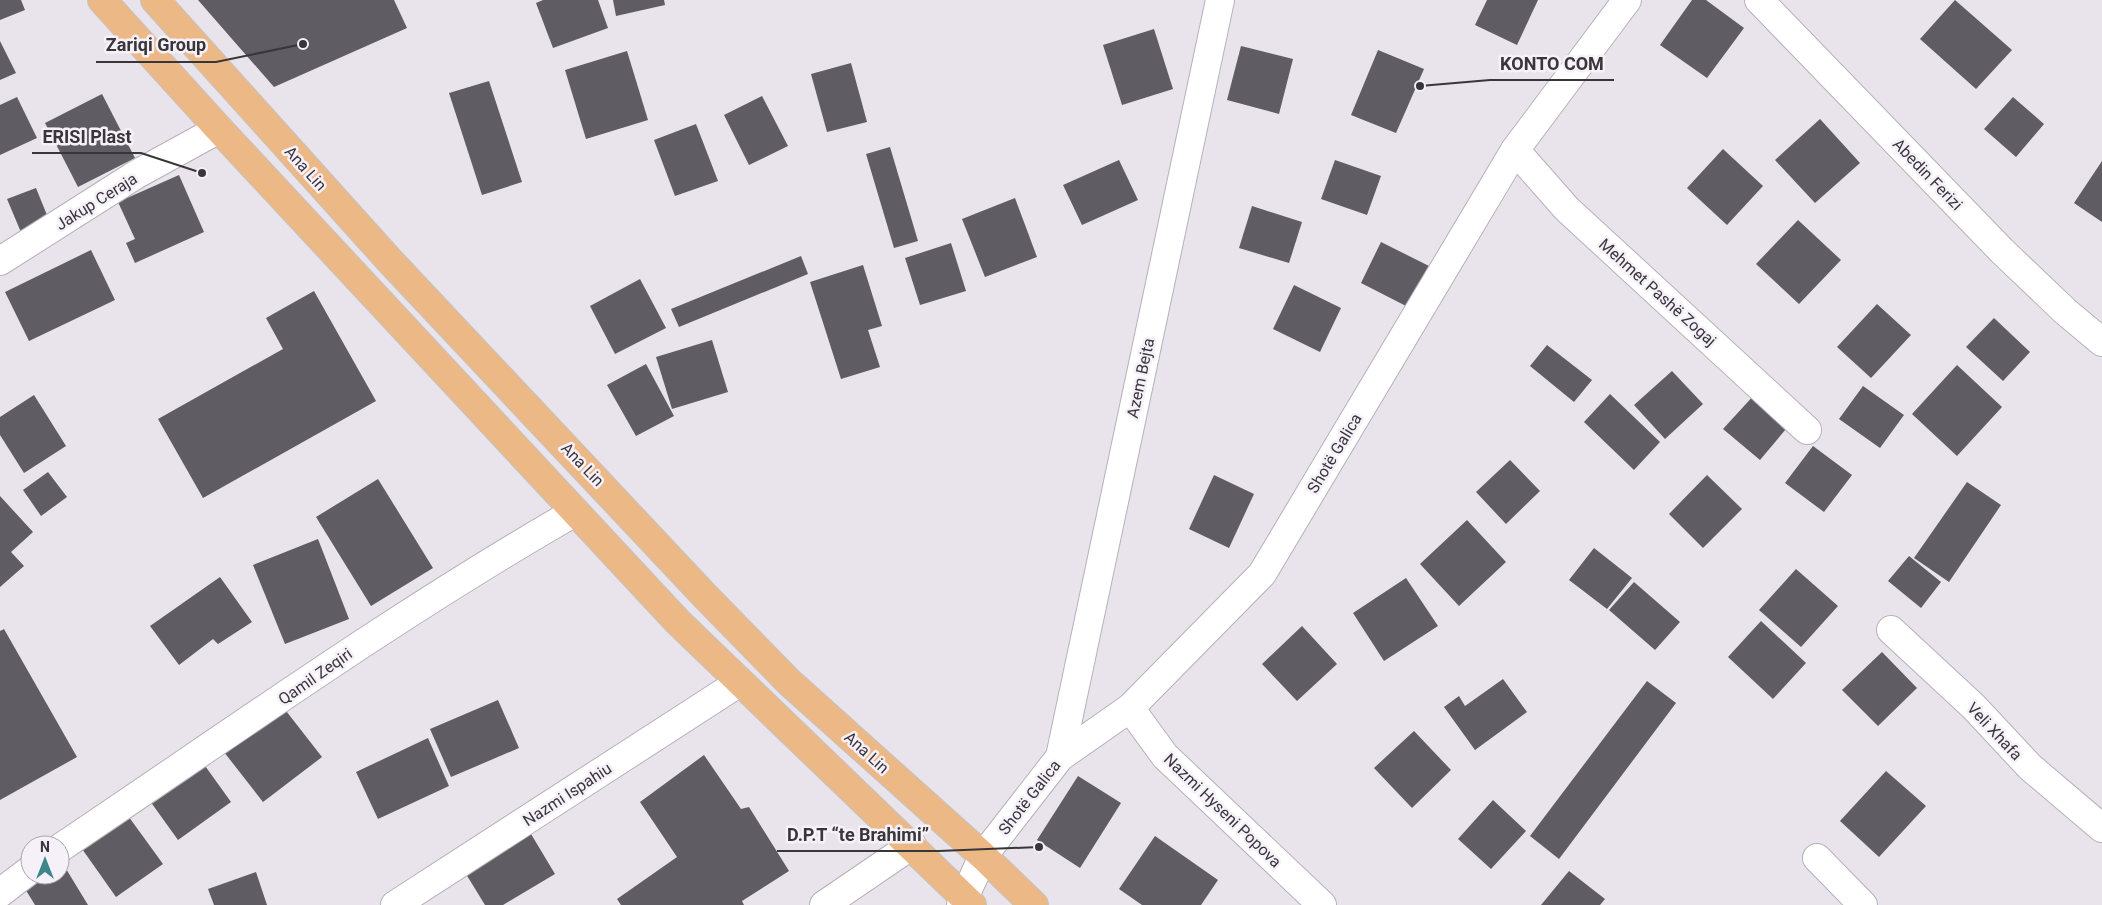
<svg xmlns="http://www.w3.org/2000/svg" width="2102" height="905" viewBox="0 0 2102 905" font-family="Roboto,sans-serif">
<style>
.building{fill:#605c63}
.lines{fill:none;stroke-linecap:round;stroke-linejoin:round}
.minor-casing{stroke:#b6b1b9;stroke-width:30}
.major-casing{stroke:#c3c3c4;stroke-width:30}
.minor{stroke:#fff;stroke-width:28}
.major{stroke:#ecb886;stroke-width:28}
.labels{text-anchor:middle;stroke-width:5;stroke-linejoin:round;paint-order:stroke}
.street-label{font-size:16px;fill:#383639;stroke:#f6f0f9}
.leader{fill:none;stroke:#383639;stroke-width:2}
.callout-dot{fill:#383639;stroke:#f6f0f9;stroke-width:2}
.callout-label{font-size:18px;text-anchor:middle;font-weight:bold;fill:#383639;stroke:#f6f0f9;stroke-width:5;stroke-linejoin:round;paint-order:stroke}
</style>
<rect width="100%" height="100%" fill="#e9e3eb"/>
<g class="building">
<path d="M0 0H21L25 10 0 20Z"/>
<path d="M198 0H394L407 28 274 87Z"/>
<path d="M543 0H598L608 28 553 48 536 3Z"/>
<path d="M613 0H664L665 5 616 16Z"/>
<path d="M1487 0H1538L1517 45 1475 25Z"/>
<path d="M1692 0H1706L1744 28 1707 78 1660 45Z"/>
<path d="M1955 0 2012 50 1976 89 1920 39Z"/>
<path d="M1154 29 1173 89 1122 105 1103 45Z"/>
<path d="M0 41 16 73 0 80Z"/>
<path d="M1241 46 1293 59 1279 114 1227 100Z"/>
<path d="M1378 50 1424 69 1396 133 1351 115Z"/>
<path d="M627 51 648 120 586 139 565 70Z"/>
<path d="M851 63 867 122 827 132 811 74Z"/>
<path d="M489 81 522 182 482 195 449 93Z"/>
<path d="M102 94 135 158 78 187 45 123Z"/>
<path d="M762 96 788 146 749 165 724 115Z"/>
<path d="M17 97 37 138 0 155V105Z"/>
<path d="M2013 97 2044 124 2016 157 1984 129Z"/>
<path d="M1820 119 1860 163 1815 203 1775 160Z"/>
<path d="M696 124 718 181 675 196 654 140Z"/>
<path d="M890 147 918 241 894 248 866 154Z"/>
<path d="M1723 149 1763 186 1727 225 1687 188Z"/>
<path d="M1119 160 1138 200 1082 225 1063 185Z"/>
<path d="M1335 160 1381 176 1367 215 1321 199Z"/>
<path d="M2102 161V222L2074 203Z"/>
<path d="M179 175 204 232 135 263 126 243 135 239 118 202Z"/>
<path d="M36 188 51 225 23 237 7 199Z"/>
<path d="M1015 198 1037 257 985 277 962 219Z"/>
<path d="M1252 206 1302 222 1289 263 1239 248Z"/>
<path d="M1798 220 1841 260 1799 304 1756 264Z"/>
<path d="M1381 242 1429 266 1408 307 1361 283Z"/>
<path d="M951 243 966 291 920 305 905 258Z"/>
<path d="M91 250 115 300 29 341 5 292Z"/>
<path d="M801 256 808 274 679 327 671 309Z"/>
<path d="M863 265 882 326 868 330 880 367 841 379 810 282Z"/>
<path d="M640 279 666 328 615 354 590 306Z"/>
<path d="M1294 285 1341 308 1320 352 1273 329Z"/>
<path d="M314 291 376 401 203 498 158 419 283 349 266 318Z"/>
<path d="M1877 304 1911 335 1871 378 1837 347Z"/>
<path d="M1994 318 2030 352 2003 381 1966 347Z"/>
<path d="M712 340 728 392 672 409 656 357Z"/>
<path d="M1547 345 1592 380 1574 402 1530 366Z"/>
<path d="M646 364 674 416 636 436 607 385Z"/>
<path d="M1957 365 2002 407 1957 456 1912 414Z"/>
<path d="M1672 371 1703 404 1665 439 1634 405Z"/>
<path d="M1863 386 1904 415 1880 448 1839 419Z"/>
<path d="M1610 394 1660 442 1634 470 1584 422Z"/>
<path d="M1755 394 1791 423 1760 460 1723 429Z"/>
<path d="M34 395 66 446 24 473 0 435V417Z"/>
<path d="M1813 446 1852 475 1824 512 1785 483Z"/>
<path d="M1510 460 1540 491 1506 524 1476 492Z"/>
<path d="M48 472 67 497 41 516 23 490Z"/>
<path d="M1214 475 1254 494 1229 548 1189 529Z"/>
<path d="M1707 475 1742 509 1703 548 1669 514Z"/>
<path d="M378 479 433 568 371 606 316 517Z"/>
<path d="M1967 482 2001 505 1949 582 1914 558Z"/>
<path d="M0 496 33 532 11 552 24 566 0 587Z"/>
<path d="M1467 520 1506 562 1459 606 1420 564Z"/>
<path d="M318 539 349 619 285 644 253 565Z"/>
<path d="M1594 548 1632 578 1607 609 1569 580Z"/>
<path d="M1909 556 1941 582 1921 608 1888 581Z"/>
<path d="M1796 569 1838 606 1801 647 1759 610Z"/>
<path d="M220 577 252 622 218 644 213 639 179 665 150 626Z"/>
<path d="M1406 578 1438 626 1384 661 1353 613Z"/>
<path d="M1634 582 1680 622 1655 650 1609 610Z"/>
<path d="M1761 621 1806 663 1773 699 1728 657Z"/>
<path d="M1302 626 1337 664 1297 701 1262 664Z"/>
<path d="M4 629 77 757 0 800V631Z"/>
<path d="M1882 652 1917 688 1878 726 1842 690Z"/>
<path d="M1503 679 1527 712 1475 750 1444 707 1459 696 1465 706Z"/>
<path d="M1647 681 1676 703 1559 859 1530 836Z"/>
<path d="M498 700 519 748 451 777 430 729Z"/>
<path d="M283 707 322 757 263 802 224 752Z"/>
<path d="M1414 731 1451 770 1412 808 1374 768Z"/>
<path d="M428 738 449 786 378 819 356 772Z"/>
<path d="M704 755 741 809 749 807 789 871 742 901 744 905H621L617 899 677 857 640 802Z"/>
<path d="M203 763 231 802 178 840 150 801Z"/>
<path d="M1886 771 1926 806 1879 857 1840 821Z"/>
<path d="M1078 776 1121 803 1080 868 1037 840Z"/>
<path d="M1493 800 1526 831 1491 869 1458 839Z"/>
<path d="M126 813 163 864 116 897 80 846Z"/>
<path d="M531 834 555 874 503 905H485L466 874Z"/>
<path d="M1155 836 1218 880 1201 905H1142L1119 889Z"/>
<path d="M60 859 88 905H35L19 879 30 875H60Z"/>
<path d="M1569 871 1605 899 1600 905H1541Z"/>
<path d="M256 872 267 905H214L208 889Z"/>
</g>
<g class="lines">
<defs>
<g id="minor">
<path d="M1759 0 2002 251 2066 312 2102 342"/>
<path d="M1515 150 1567 209 1807 430"/>
<path d="M0 261 137 174 219 129"/>
<path d="M1891 630 1974 707 2030 767 2102 828"/>
<path d="M1130 708 1165 756 1322 905"/>
<path d="M1060 757 1220 0"/>
<path d="M60 848C230 734 397 614 575 512"/>
<path d="M1817 858 1863 905"/>
<path d="M0 893 30 870"/>
<path d="M395 905 740 682"/>
<path d="M824 905 912 845"/>
<path d="M961 905 983 856 1060 757 1130 708 1262 574 1515 150 1627 0"/>
</g>
<g id="major">
<path d="M102 0 219 129 678 622 972 905"/>
<path d="M155 0 390 261 705 596 789 682 983 856 1034 905"/>
</g>
</defs>
<use href="#minor" class="minor-casing"/>
<use href="#major" class="major-casing"/>
<use href="#minor" class="minor"/>
<use href="#major" class="major"/>
</g>
<g class="labels">
<g class="street-label">
<text transform="translate(306 168) rotate(48)" y="6">Ana Lin</text>
<text transform="translate(1928 174) rotate(46)" y="6">Abedin Ferizi</text>
<text transform="translate(96 201) rotate(-32)" y="6">Jakup Ceraja</text>
<text transform="translate(1658 292) rotate(42)" y="6">Mehmet Pashë Zogaj</text>
<text transform="translate(1140 378) rotate(-78)" y="6">Azem Bejta</text>
<text transform="translate(1334 453) rotate(-59)" y="6">Shotë Galica</text>
<text transform="translate(583 464) rotate(46)" y="6">Ana Lin</text>
<text transform="translate(315 676) rotate(-35)" y="6">Qamil Zeqiri</text>
<text transform="translate(1995 731) rotate(47)" y="6">Veli Xhafa</text>
<text transform="translate(867 752) rotate(42)" y="6">Ana Lin</text>
<text transform="translate(567 794) rotate(-33)" y="6">Nazmi Ispahiu</text>
<text transform="translate(1029 797) rotate(-52)" y="6">Shotë Galica</text>
<text transform="translate(1223 810) rotate(44)" y="6">Nazmi Hyseni Popova</text>
</g>
</g>
<path class="leader" d="M303 44L216 62H96M1420 86L1490 80H1614M202 173L141 153H32M1039 847L939 851H777"/>
<g class="callout-dot">
<circle cx="303" cy="44" r="5"/>
<circle cx="1420" cy="86" r="5"/>
<circle cx="202" cy="173" r="5"/>
<circle cx="1039" cy="847" r="5"/>
</g>
<g class="callout-label">
<text x="156" y="51">Zariqi Group</text>
<text x="1552" y="70">KONTO COM</text>
<text x="87" y="143">ERISI Plast</text>
<text x="858" y="841">D.P.T “te Brahimi”</text>
</g>
<g transform="translate(45 860)"><circle r="24" fill="#f6f0f9" stroke="#aaa6ac"/>
<path d="M0-4L9 19L0 12L-9 19Z" fill="#3e8689"/>
<text y="-8" font-size="14" font-weight="bold" text-anchor="middle" fill="#383639">N</text>
</g>
</svg>
